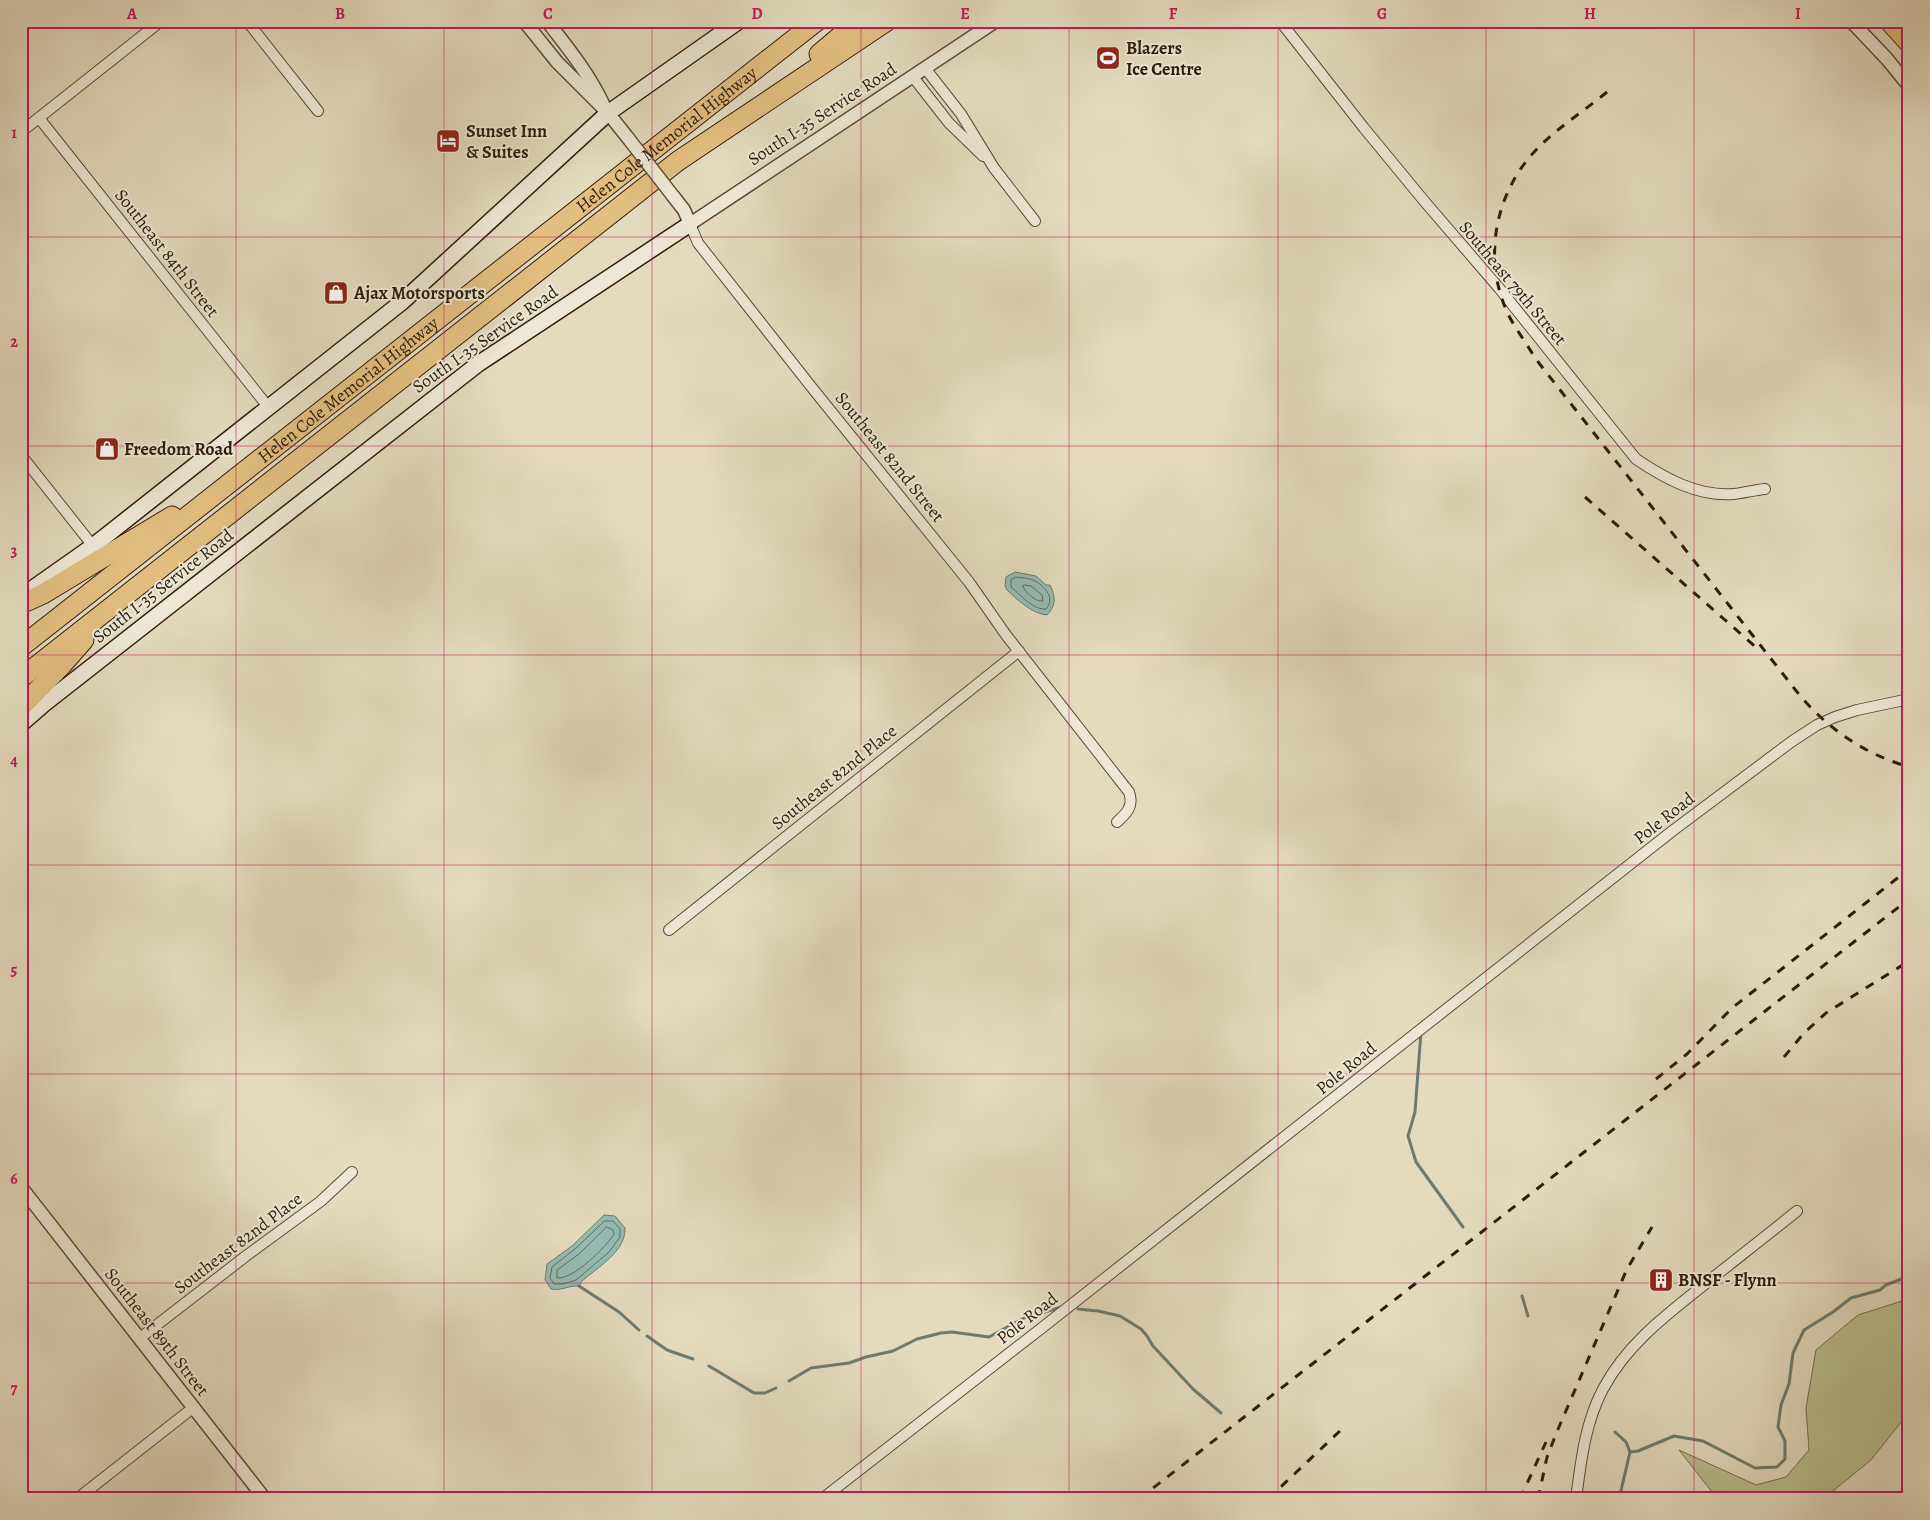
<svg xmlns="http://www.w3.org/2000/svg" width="1930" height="1520" viewBox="0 0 1930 1520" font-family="Alegreya,serif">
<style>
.green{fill:#babe8e;stroke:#746c4d}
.water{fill:#95bbb3;stroke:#6c7b70}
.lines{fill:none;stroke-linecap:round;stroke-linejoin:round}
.shore{stroke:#626b60;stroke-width:1}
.stream{stroke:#6c7b70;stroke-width:3}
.minor-casing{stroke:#5c4b39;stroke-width:12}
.tertiary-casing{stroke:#5c4b39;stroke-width:15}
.secondary-casing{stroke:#2e1b0c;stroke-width:18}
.motorway-casing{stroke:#2e1b0c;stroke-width:21}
.minor{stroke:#ede8d5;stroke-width:10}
.tertiary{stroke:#ede8d5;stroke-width:12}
.secondary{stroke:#ede8d5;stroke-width:15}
.motorway{stroke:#e2be80;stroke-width:19}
.rail{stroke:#2e1b0c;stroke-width:3;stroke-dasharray:9 9;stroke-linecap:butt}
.tertiary-bridge-casing{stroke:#5c4b39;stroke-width:15;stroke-linecap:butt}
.tertiary-bridge{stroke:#ede8d5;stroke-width:12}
.grid{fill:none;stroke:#c2185b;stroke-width:1;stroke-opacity:0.55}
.labels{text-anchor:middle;stroke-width:4;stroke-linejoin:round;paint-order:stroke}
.poi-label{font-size:18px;font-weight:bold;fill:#2e1b0c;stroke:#ede8d5;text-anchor:start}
.street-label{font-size:18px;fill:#2e1b0c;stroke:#ede8d5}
.neatline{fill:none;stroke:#c2185b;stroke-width:2}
.grid-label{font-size:16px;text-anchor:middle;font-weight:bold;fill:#c2185b}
</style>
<rect width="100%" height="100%" fill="#e4dbbf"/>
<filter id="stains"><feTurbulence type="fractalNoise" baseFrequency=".004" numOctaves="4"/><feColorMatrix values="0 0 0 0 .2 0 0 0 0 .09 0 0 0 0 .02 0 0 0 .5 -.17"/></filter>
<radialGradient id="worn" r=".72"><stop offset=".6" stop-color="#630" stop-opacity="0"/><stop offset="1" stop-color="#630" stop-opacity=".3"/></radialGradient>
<path class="green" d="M1909 1297V1412L1871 1460 1823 1499H1718L1716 1497 1679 1450 1756 1485 1786 1477 1809 1450 1806 1408 1816 1350 1858 1315 1905 1300Z"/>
<g class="water">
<path d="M1015 572 1036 576 1046 585H1050C1056 597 1056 606 1047 615 1031 613 1019 601 1007 590L1005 586 1006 577Z"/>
<path d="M604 1215 615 1216 625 1228C626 1251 598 1267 582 1281L579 1286C569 1285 562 1291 551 1289L545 1280 547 1264 572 1246Z"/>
</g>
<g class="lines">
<g class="shore">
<path d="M1016 577C1021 578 1028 578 1033 580 1044 585 1056 598 1046 609 1033 610 1021 595 1011 587V580Z"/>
<path d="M1025 585 1031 586 1042 595 1043 601C1036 602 1025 593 1023 586Z"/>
<path d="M605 1221H613L620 1229V1237L609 1252 576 1280 563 1284H554L550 1278 552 1267 575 1249Z"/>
<path d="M607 1227 613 1230 614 1234C606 1247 573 1280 557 1278V1270L579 1254Z"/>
</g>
<g class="stream">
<path d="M1421 1032 1415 1112 1408 1136 1416 1162 1463 1227"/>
<path d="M579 1286 619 1312 639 1330"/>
<path d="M1522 1296 1528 1316"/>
<path d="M1078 1309 1098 1311 1120 1316 1141 1329 1147 1336 1153 1346 1193 1389 1221 1413"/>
<path d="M647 1336 667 1350 693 1359"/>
<path d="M709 1366 754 1393H765L776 1388"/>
<path d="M789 1381 811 1368 849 1363 866 1357 893 1351 917 1339 941 1333 952 1332 989 1337 1024 1318 1062 1307"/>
<path d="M1615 1432 1626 1442 1630 1452 1619 1499"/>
<path d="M1630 1452 1638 1451 1674 1436 1703 1441 1755 1468 1777 1467 1785 1459V1441L1778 1427 1781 1405 1789 1384 1793 1353 1804 1330 1833 1312 1851 1298 1880 1290 1886 1285 1909 1276"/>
</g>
<defs>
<g id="minor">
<path d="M247 21 318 111"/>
<path d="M1280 21 1364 128 1425 202 1499 288 1636 459C1664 478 1698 497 1734 494 1744 493 1754 490 1765 489"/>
<path d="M925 68 961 114 994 168 1035 221"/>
<path d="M913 77 949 123 983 156"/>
<path d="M39 118 269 408"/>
<path d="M21 132 161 21"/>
<path d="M690 224 698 243 813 389 969 582 1006 635 1129 792C1134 806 1127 813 1117 822"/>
<path d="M21 455 93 546"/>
<path d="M669 930 1019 651"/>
<path d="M140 1338 246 1256 321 1201 352 1172"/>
<path d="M77 1499 194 1407"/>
<path d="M822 1499 1043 1327 1671 832 1791 742 1817 725 1835 717 1857 710 1909 699"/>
<path d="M1576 1499C1581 1461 1585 1423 1603 1389 1627 1344 1666 1315 1705 1284 1735 1260 1766 1236 1797 1211"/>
</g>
<g id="tertiary">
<path d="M524 21 557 62 608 113 628 138"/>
<path d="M547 21C568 48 590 75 604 106"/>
<path d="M1851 21 1887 59 1909 86"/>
<path d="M673 196 684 210 690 224 996 21"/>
<path d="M21 1187 265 1499"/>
</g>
<g id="secondary">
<path d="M22 596 93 546 402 302 608 113 739 21"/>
<path d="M21 724 44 704 478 364 690 224"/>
</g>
<g id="motorway">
<path d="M1889 21 1909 43"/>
<path d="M819 54 858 21"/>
<path d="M21 604 43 594 172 516"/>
<path id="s1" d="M21 647 817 21"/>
<path d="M21 678 678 161 887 21"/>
<path d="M21 707 62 665 84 640"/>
</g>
</defs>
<use href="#minor" class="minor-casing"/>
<use href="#tertiary" class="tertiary-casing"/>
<use href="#secondary" class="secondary-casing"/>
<use href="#motorway" class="motorway-casing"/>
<use href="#minor" class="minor"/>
<use href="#tertiary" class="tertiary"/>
<use href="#secondary" class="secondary"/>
<use href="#motorway" class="motorway"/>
<g class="rail">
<path d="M1607 92C1584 111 1557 128 1536 150 1494 194 1482 261 1509 316 1517 331 1527 344 1535 358L1801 697C1831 731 1865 754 1909 767"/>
<path d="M1585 497 1758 649"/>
<path d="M1784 1057 1804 1033 1826 1013 1909 961"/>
<path d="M1656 1079 1687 1054 1732 1008 1909 869"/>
<path d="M1139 1499 1909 899"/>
<path d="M1268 1499 1342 1429"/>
<path d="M1520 1499 1546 1442"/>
<path d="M1538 1499 1547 1457 1556 1434 1627 1269 1652 1227"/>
</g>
<defs>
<path id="tertiary-bridge" d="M628 138 673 196"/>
</defs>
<use href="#tertiary-bridge" class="tertiary-bridge-casing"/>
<use href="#tertiary-bridge" class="tertiary-bridge"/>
</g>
<path class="grid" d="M236 21V1499M444 21V1499M652 21V1499M861 21V1499M1069 21V1499M1278 21V1499M1486 21V1499M1694 21V1499M21 237H1909M21 446H1909M21 655H1909M21 865H1909M21 1074H1909M21 1283H1909"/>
<defs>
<symbol id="stadium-square" viewBox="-11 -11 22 22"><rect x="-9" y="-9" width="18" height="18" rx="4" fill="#8f2418" stroke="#ede8d5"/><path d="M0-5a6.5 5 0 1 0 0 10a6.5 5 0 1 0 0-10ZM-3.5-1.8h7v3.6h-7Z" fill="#fff"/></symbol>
<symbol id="hotel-square" viewBox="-11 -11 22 22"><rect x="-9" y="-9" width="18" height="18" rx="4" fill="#8f2418" stroke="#ede8d5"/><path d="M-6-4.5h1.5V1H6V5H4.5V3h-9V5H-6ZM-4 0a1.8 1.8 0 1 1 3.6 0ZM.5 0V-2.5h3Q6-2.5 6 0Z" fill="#fff"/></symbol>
<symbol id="shop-square" viewBox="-11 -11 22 22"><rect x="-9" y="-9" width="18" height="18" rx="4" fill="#8f2418" stroke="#ede8d5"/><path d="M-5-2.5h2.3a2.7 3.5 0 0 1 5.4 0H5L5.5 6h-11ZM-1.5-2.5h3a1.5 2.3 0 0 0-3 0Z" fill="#fff"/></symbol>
<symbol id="building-square" viewBox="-11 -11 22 22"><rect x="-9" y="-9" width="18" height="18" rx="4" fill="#8f2418" stroke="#ede8d5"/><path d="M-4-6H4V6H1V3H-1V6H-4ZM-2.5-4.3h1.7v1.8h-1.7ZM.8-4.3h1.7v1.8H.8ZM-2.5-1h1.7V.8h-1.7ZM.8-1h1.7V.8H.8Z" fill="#fff"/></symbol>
</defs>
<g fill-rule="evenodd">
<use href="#stadium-square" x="1094" y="44" width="28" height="28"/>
<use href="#hotel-square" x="434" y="127" width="28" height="28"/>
<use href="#shop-square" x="322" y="279" width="28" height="28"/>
<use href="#shop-square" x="93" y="435" width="28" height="28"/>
<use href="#building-square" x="1647" y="1266" width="28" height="28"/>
</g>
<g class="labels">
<g class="poi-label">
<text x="1126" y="54">Blazers<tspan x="1126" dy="21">Ice Centre</tspan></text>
<text x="466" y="137">Sunset Inn<tspan x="466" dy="21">&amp; Suites</tspan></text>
<text x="354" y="299">Ajax Motorsports</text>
<text x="124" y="455">Freedom Road</text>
<text x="1678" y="1286">BNSF - Flynn</text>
</g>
<g class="street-label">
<text transform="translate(822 114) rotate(-33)" y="6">South I-35 Service Road</text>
<text dy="6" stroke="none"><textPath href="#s1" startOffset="821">Helen Cole Memorial Highway</textPath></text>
<text transform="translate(167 253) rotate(52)" y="6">Southeast 84th Street</text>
<text transform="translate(1513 283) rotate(50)" y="6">Southeast 79th Street</text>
<text transform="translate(485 339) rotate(-35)" y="6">South I-35 Service Road</text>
<text dy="6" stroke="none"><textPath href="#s1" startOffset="416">Helen Cole Memorial Highway</textPath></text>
<text transform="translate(890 457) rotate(51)" y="6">Southeast 82nd Street</text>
<text transform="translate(163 586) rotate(-38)" y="6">South I-35 Service Road</text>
<text transform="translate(834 777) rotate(-39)" y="6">Southeast 82nd Place</text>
<text transform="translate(1664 818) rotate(-38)" y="6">Pole Road</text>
<text transform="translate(1346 1068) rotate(-39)" y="6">Pole Road</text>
<text transform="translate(238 1243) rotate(-37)" y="6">Southeast 82nd Place</text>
<text transform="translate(1027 1318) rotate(-38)" y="6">Pole Road</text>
<text transform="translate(157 1332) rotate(52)" y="6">Southeast 89th Street</text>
</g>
</g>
<rect width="1930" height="1520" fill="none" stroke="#e4dbbf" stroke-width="55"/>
<rect x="28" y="28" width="1874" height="1464" class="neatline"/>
<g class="grid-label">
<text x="132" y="19">A</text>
<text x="340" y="19">B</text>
<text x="548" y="19">C</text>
<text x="757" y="19">D</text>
<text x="965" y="19">E</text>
<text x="1173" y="19">F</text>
<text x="1382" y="19">G</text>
<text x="1590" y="19">H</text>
<text x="1798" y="19">I</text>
<text x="14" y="138">1</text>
<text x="14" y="347">2</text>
<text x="14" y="556">3</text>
<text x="14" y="766">4</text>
<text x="14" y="975">5</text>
<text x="14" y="1184">6</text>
<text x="14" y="1394">7</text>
</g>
<rect width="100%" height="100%" filter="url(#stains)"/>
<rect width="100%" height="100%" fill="url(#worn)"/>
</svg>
